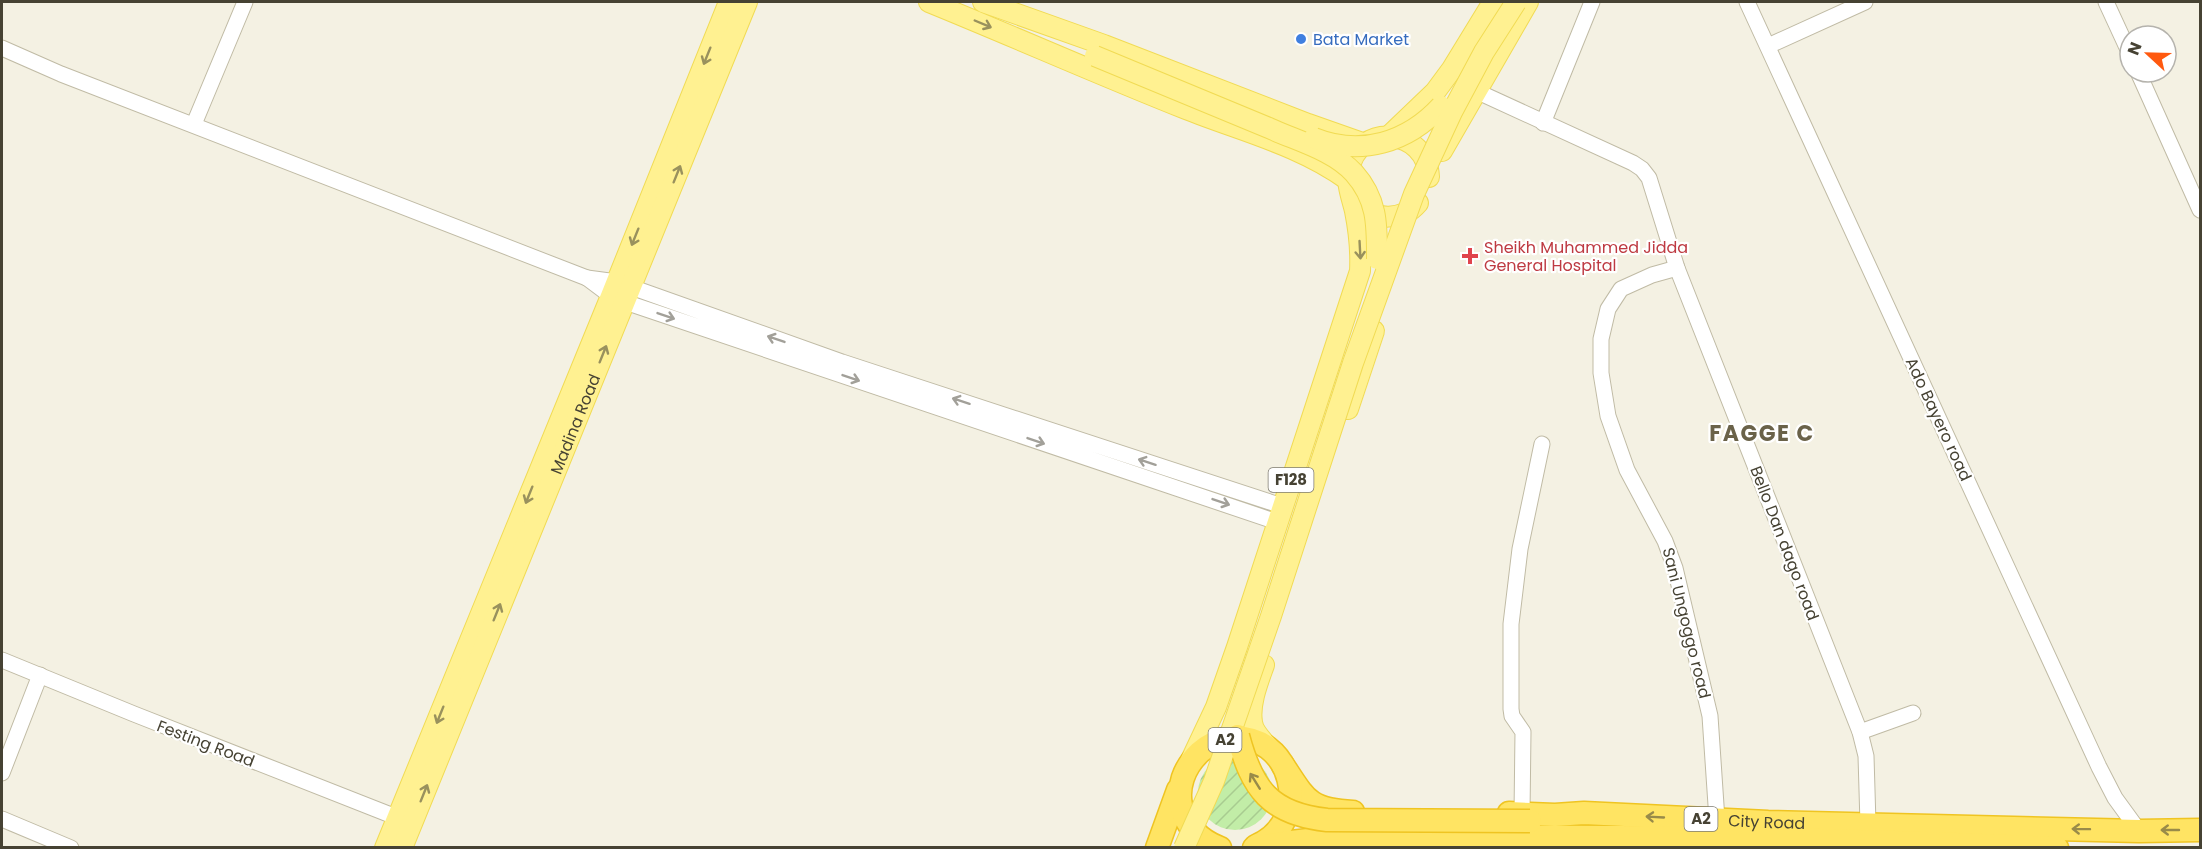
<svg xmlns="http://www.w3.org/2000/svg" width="2202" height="849" viewBox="0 0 2202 849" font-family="Poppins,sans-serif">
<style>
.garden{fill:url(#garden-furrows)}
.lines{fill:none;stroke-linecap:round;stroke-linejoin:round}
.minor-casing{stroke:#c0bba5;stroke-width:17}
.major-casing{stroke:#f1db54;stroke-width:22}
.highway-casing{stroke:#efc422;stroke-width:25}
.minor{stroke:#fff;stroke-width:15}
.major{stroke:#fff191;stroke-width:20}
.highway{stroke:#ffe463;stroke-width:22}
.major-bridge-casing{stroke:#f1db54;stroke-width:22;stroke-linecap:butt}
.highway-bridge-casing{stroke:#efc422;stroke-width:25;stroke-linecap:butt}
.major-bridge{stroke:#fff191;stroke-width:20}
.highway-bridge{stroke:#ffe463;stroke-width:22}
.oneway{stroke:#99915d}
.oneway2{stroke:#a2a099}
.oneway3{stroke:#998b49}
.shop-dot{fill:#3f7fe0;stroke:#fff;stroke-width:2}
.health-dot{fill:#e0444e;stroke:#fff;stroke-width:2}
.labels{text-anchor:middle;stroke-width:4.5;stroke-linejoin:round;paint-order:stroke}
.shield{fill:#fff;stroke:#7e7b70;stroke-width:1.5}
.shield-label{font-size:15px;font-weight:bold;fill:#464233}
.shop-label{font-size:16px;fill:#366cbe;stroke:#fff;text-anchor:start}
.health-label{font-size:16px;fill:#be3a42;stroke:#fff;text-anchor:start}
.street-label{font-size:16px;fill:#464233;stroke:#fff}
.district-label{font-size:22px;font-weight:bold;letter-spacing:1.5px;fill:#6a6249;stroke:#fff}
</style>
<defs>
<pattern id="garden-furrows" width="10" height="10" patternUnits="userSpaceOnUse" patternTransform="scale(1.5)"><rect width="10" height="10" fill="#c2eda7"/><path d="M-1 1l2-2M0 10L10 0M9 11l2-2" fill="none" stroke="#a8cc90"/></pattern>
</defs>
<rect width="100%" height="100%" fill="#f4f1e3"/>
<circle class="garden" cx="1235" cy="793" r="37"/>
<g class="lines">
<defs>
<g id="minor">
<path d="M1747 2 2099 767 2115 798 2139 831"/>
<path d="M2106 2 2130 54"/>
<path d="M1768 46 1865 2"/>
<path d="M2 48 61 74 587 278"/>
<path d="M2138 72 2200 210"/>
<path d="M1476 91 1633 163 1642 169 1649 178 1677 268 1860 732 1866 756 1868 824"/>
<path d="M1543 123 1592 2"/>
<path d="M194 124 245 2"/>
<path d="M1677 268 1652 275 1621 289 1608 309 1601 339V373L1608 416 1627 470 1665 541 1675 568 1710 716 1717 820"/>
<path d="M1277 522 625 302 611 296 587 278 617 282 842 362 1282 506"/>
<path d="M2 660 134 714 406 821"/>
<path d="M1860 732 1913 713"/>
<path d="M2 773 40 675"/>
<path d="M1522 814 1523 732 1512 716 1511 709V624L1520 549 1542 444"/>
<path d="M2 819 71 848"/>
</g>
<g id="major">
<path d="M929 2C1015 37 1100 75 1186 109 1241 131 1300 145 1348 180"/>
<path d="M983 2 1104 45 1308 124 1362 143"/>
<path d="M1389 136 1435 92 1452 69 1493 2"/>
<path d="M1442 151 1528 2"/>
<path d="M1351 192C1353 196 1355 201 1359 204 1374 221 1403 221 1418 203"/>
<path d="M1348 409 1374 331"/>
<path d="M1264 665C1258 682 1249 704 1252 722 1253 733 1264 742 1271 750"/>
<path d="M1191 760 1216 707 1237 647 1360 271C1361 251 1359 231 1355 211 1352 198 1346 184 1349 170 1358 121 1427 128 1429 177"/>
<path d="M385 848 611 296 729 2"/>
<path id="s1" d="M402 848 747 2"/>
</g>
<g id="highway">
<path d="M1283 765C1306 800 1309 810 1353 812"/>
<path id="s2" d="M1509 813 1555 815 1584 813 1768 822 2139 831 2200 830"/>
<path d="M1157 848 1178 790"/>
<path d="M1220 848C1177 832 1166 784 1200 752 1207 746 1218 740 1228 738 1293 730 1315 821 1256 846"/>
<path d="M1254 848C1338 831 1423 838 1508 837 1691 836 1874 840 2057 848"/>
</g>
</defs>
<use href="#minor" class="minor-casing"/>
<use href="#major" class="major-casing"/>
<use href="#highway" class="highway-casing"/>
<use href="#minor" class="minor"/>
<use href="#major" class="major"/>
<use href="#highway" class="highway"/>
<defs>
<g id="major-bridge">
<path d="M1095 56C1153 80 1211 104 1269 128 1297 141 1333 150 1354 173 1378 200 1377 226 1377 259"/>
<path d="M1314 138C1361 157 1408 142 1441 106"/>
<path d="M1184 848 1214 781 1271 616 1353 363 1414 194 1452 112 1484 52 1516 2"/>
</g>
<path id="highway-bridge" d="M1238 736C1252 789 1270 814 1327 820L1530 821"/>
</defs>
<use href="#major-bridge" class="major-bridge-casing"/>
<use href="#highway-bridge" class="highway-bridge-casing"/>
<use href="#major-bridge" class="major-bridge"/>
<use href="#highway-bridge" class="highway-bridge"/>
</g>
<defs><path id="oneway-shaft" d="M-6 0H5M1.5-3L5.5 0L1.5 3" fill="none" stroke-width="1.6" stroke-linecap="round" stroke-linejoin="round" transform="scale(1.5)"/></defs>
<g class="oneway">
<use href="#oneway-shaft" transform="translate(983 24) rotate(23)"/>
<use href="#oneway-shaft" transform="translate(707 56) rotate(112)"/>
<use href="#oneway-shaft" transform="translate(677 174) rotate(-68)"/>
<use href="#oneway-shaft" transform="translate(635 237) rotate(112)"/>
<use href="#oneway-shaft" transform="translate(1360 250) rotate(87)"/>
<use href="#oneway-shaft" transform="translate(603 354) rotate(-68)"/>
<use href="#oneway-shaft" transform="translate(529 495) rotate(112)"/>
<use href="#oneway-shaft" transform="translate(497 612) rotate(-68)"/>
<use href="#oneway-shaft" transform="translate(440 715) rotate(112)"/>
<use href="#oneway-shaft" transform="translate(424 793) rotate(-68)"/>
</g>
<g class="oneway2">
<use href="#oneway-shaft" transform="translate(666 316) rotate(19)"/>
<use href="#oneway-shaft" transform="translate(776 339) rotate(-161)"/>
<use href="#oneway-shaft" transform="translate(851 378) rotate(19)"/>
<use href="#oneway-shaft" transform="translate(961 401) rotate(-162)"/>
<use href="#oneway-shaft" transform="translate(1036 441) rotate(19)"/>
<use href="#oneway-shaft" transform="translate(1147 462) rotate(-162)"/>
<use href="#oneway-shaft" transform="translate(1221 502) rotate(19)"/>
</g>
<g class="oneway3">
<use href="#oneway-shaft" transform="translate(1255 781) rotate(-122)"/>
<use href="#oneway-shaft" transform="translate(1655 817) rotate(-177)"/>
<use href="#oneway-shaft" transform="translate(2081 829) rotate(-179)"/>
<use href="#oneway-shaft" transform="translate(2170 830) rotate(-180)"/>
</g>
<circle class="shop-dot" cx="1301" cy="39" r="6"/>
<path class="health-dot" d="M1467 247h6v6h6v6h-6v6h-6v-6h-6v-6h6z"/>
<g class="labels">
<g class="shield">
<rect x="1268.5" y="468" width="45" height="24" rx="4.5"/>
<rect x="1208.5" y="728" width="33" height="24" rx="4.5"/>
<rect x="1684.5" y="807" width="33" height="24" rx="4.5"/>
</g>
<g class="shield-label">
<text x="1291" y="485">F128</text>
<text x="1225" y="745">A2</text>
<text x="1701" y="824">A2</text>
</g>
<g class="shop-label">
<text x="1313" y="45">Bata Market</text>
</g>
<g class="health-label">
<text x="1484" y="253">Sheikh Muhammed Jidda<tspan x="1484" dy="18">General Hospital</tspan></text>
</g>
<g class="street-label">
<text transform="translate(1939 419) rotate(65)" y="6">Ado Bayero road</text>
<text dy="6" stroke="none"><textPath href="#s1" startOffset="458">Madina Road</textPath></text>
<text transform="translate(1785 543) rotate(69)" y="6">Bello Dan dago road</text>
<text transform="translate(1687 623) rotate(76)" y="6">Sani Ungoggo road</text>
<text transform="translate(206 743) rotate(21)" y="6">Festing Road</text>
<text dy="6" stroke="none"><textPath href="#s2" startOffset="258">City Road</textPath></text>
</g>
<g class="district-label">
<text x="1762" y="441">FAGGE C</text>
</g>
</g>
<rect width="2202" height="849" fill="none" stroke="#464233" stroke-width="6"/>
<g transform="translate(2148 54) rotate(292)"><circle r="28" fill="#ffffff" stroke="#b5b3ad" stroke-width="1.5"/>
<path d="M0-4.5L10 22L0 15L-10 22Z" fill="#ff590f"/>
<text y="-9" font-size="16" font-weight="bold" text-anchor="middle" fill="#464233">N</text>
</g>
</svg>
